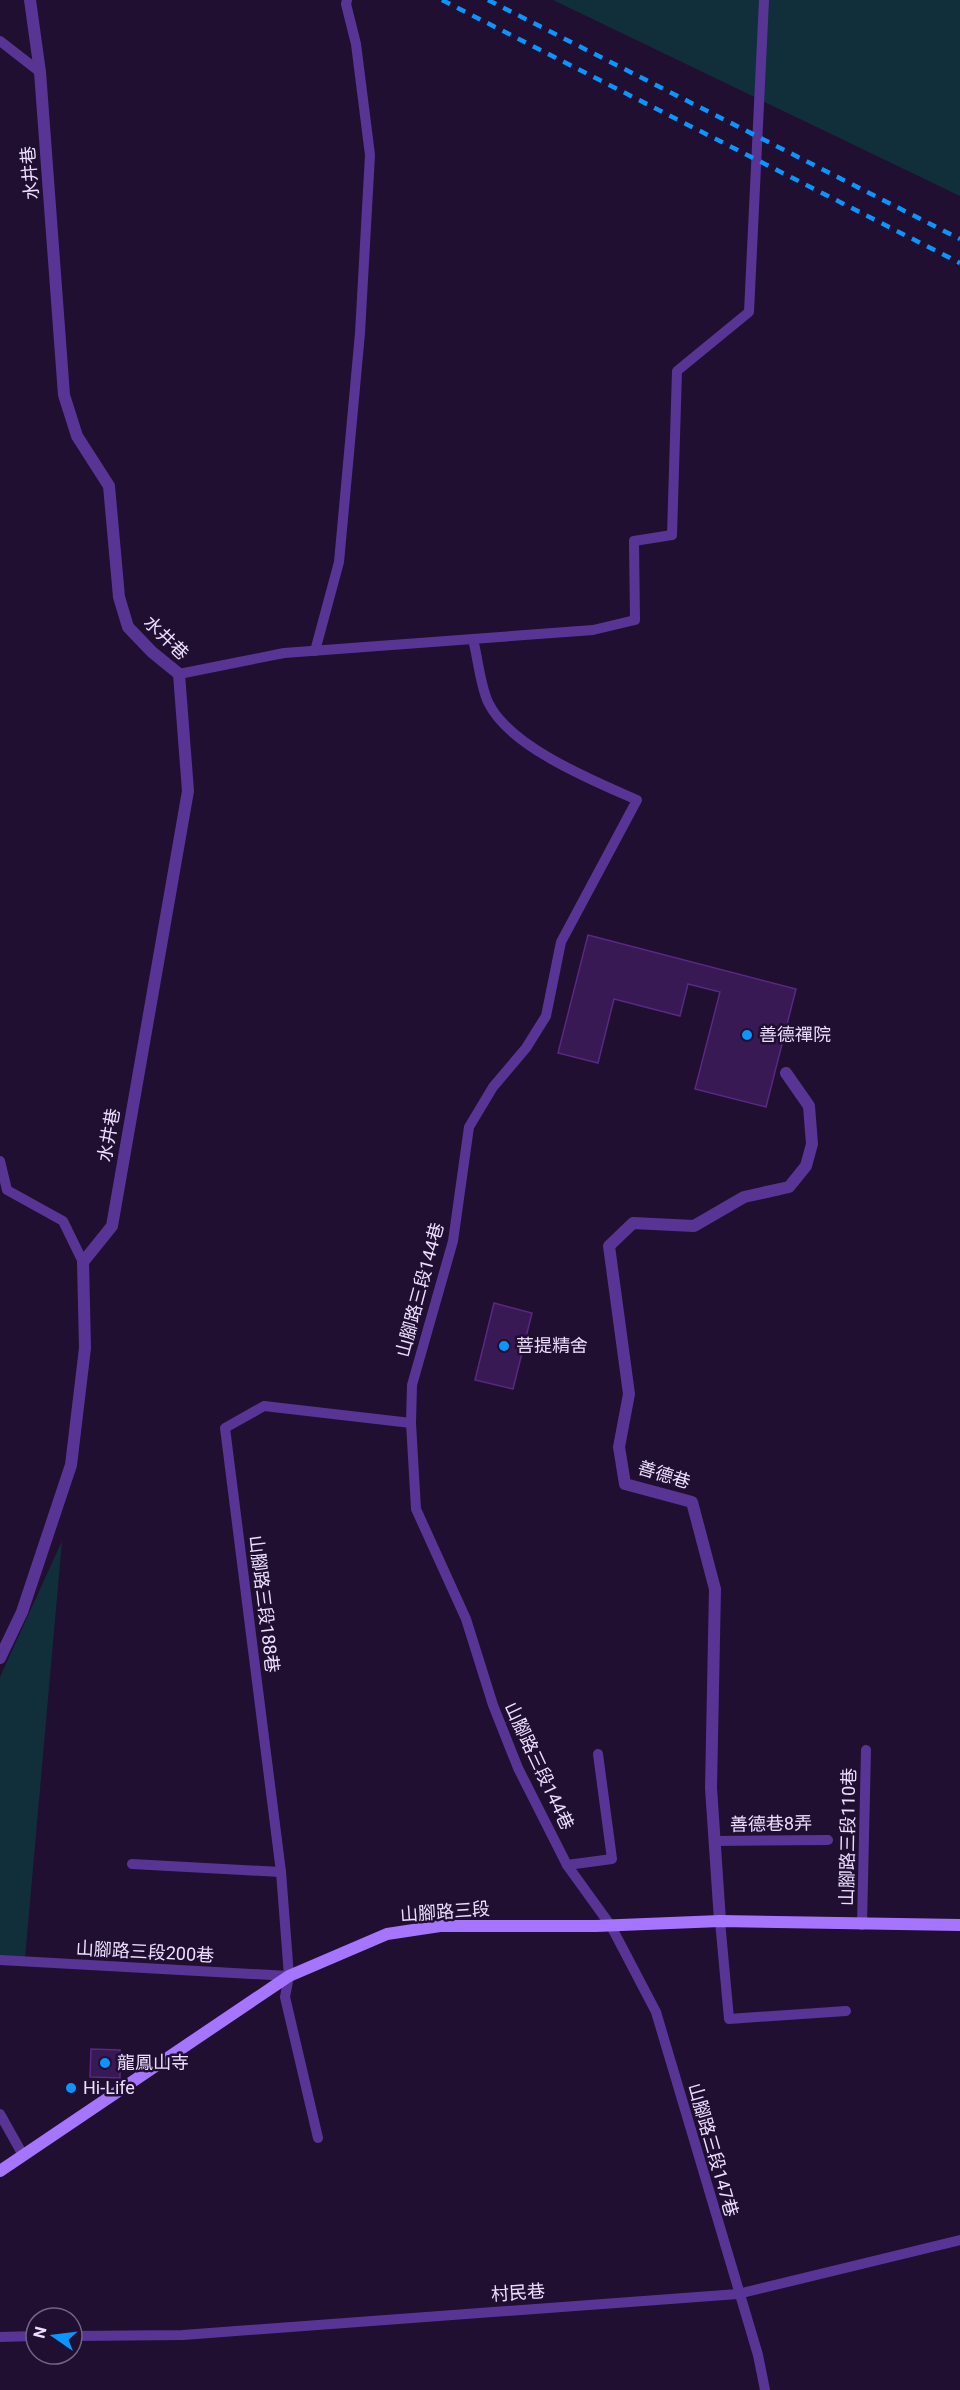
<svg xmlns="http://www.w3.org/2000/svg" width="960" height="2390" viewBox="0 0 960 2390" font-family="Roboto,'Noto Sans TC',sans-serif">
<style>
.green{fill:#112f3b}
.building{fill:#381953;stroke:#582882;stroke-width:1.5}
.lines{fill:none;stroke-linecap:round;stroke-linejoin:round}
.service{stroke:#583594;stroke-width:10}
.minor{stroke:#583594;stroke-width:12}
.secondary{stroke:#a675ff;stroke-width:12}
.rail{stroke:#0a95ff;stroke-width:4.5;stroke-dasharray:9 8;stroke-linecap:butt}
.poi-dot{fill:#0a95ff;stroke:#200f30;stroke-width:2}
.labels{text-anchor:middle;stroke-width:5;stroke-linejoin:round;paint-order:stroke}
.street-label{font-size:18px;fill:#eddeff;stroke:#200f30}
.poi-label{font-size:18px;fill:#eddeff;stroke:#200f30;text-anchor:start}
</style>
<rect width="100%" height="100%" fill="#200f30"/>
<g class="green">
<path d="M553 0H960V196Z"/>
<path d="M62 1541 25 1958 0 1956V1677Z"/>
</g>
<g class="building">
<path d="M588 935 796 989 766 1107 695 1089 720 992 688 984 680 1016 614 999 598 1063 558 1053Z"/>
<path d="M494 1303 532 1313 513 1389 475 1380Z"/>
<path d="M91 2049 120 2050V2078L90 2077Z"/>
</g>
<g class="lines">
<g class="service">
<path d="M0 41 40 72"/>
<path d="M473 639C478 659 480 684 488 702 509 747 594 781 637 800L561 942 546 1016 526 1048 493 1087 469 1127 453 1241 412 1385 411 1423 416 1509 466 1619 493 1705 518 1768 567 1865 611 1926 656 2012 758 2355 765 2390"/>
<path d="M315 651 339 562 360 333 370 155 356 44 346 4 347 0"/>
<path d="M179 674 284 653 593 630 635 620 634 541 672 535 677 371 749 312 764 0"/>
<path d="M0 1161 7 1190 63 1221 83 1262"/>
<path d="M714 1841 828 1840"/>
<path d="M132 1864 281 1872"/>
<path d="M567 1865 612 1859 598 1754"/>
<path d="M720 1921 729 2019 846 2011"/>
<path d="M862 1925 866 1750"/>
<path d="M0 1960 289 1976"/>
<path d="M0 2114 23 2155"/>
<path d="M318 2138 285 1997 289 1976 281 1872 225 1428 264 1406 411 1423"/>
<path d="M72 2336 183 2335 738 2294 960 2240"/>
<path d="M0 2337 36 2336"/>
</g>
<g class="minor">
<path d="M0 1658 22 1612 71 1465 85 1348 83 1262 112 1226 188 791 179 674 152 652 128 627 119 597 109 486 77 436 64 395 40 72 30 0"/>
<path d="M720 1921 711 1788 715 1589 692 1502 625 1484 619 1447 629 1394 609 1246 633 1223 694 1226 744 1197 789 1187 806 1166 812 1144 809 1106 786 1073"/>
</g>
<path class="secondary" d="M0 2171 289 1976 387 1934 440 1926H596L720 1921 960 1925"/>
<g class="rail">
<path d="M442 0 960 263"/>
<path d="M488 0 960 239"/>
</g>
</g>
<g class="poi-dot">
<circle cx="747" cy="1035" r="6"/>
<circle cx="504" cy="1346" r="6"/>
<circle cx="105" cy="2063" r="6"/>
<circle cx="71" cy="2088" r="6"/>
</g>
<g class="labels">
<g class="street-label">
<text transform="translate(30 173) rotate(-95)" y="6">水井巷</text>
<text transform="translate(166 638) rotate(44)" y="6">水井巷</text>
<text transform="translate(109 1135) rotate(-80)" y="6">水井巷</text>
<text transform="translate(420 1290) rotate(-75)" y="6">山腳路三段144巷</text>
<text transform="translate(664 1475) rotate(17)" y="6">善德巷</text>
<text transform="translate(264 1604) rotate(83)" y="6">山腳路三段188巷</text>
<text transform="translate(539 1766) rotate(65)" y="6">山腳路三段144巷</text>
<text transform="translate(771 1824) rotate(-1)" y="6">善德巷8弄</text>
<text transform="translate(848 1837) rotate(-89)" y="6">山腳路三段110巷</text>
<text transform="translate(445 1912) rotate(-4)" y="6">山腳路三段</text>
<text transform="translate(145 1952) rotate(3)" y="6">山腳路三段200巷</text>
<text transform="translate(713 2150) rotate(74)" y="6">山腳路三段147巷</text>
<text transform="translate(518 2293) rotate(-4)" y="6">村民巷</text>
</g>
<g class="poi-label">
<text x="759" y="1041">善德禪院</text>
<text x="516" y="1352">菩提精舍</text>
<text x="117" y="2069">龍鳳山寺</text>
<text x="83" y="2094">Hi-Life</text>
</g>
</g>
<g transform="translate(54 2336) rotate(284)"><circle r="28" fill="#200f30" stroke="#726283" stroke-width="1.5"/>
<path d="M0-4.5L10 22L0 15L-10 22Z" fill="#0a95ff"/>
<text y="-9" font-size="16" font-weight="bold" text-anchor="middle" fill="#eddeff">N</text>
</g>
</svg>
